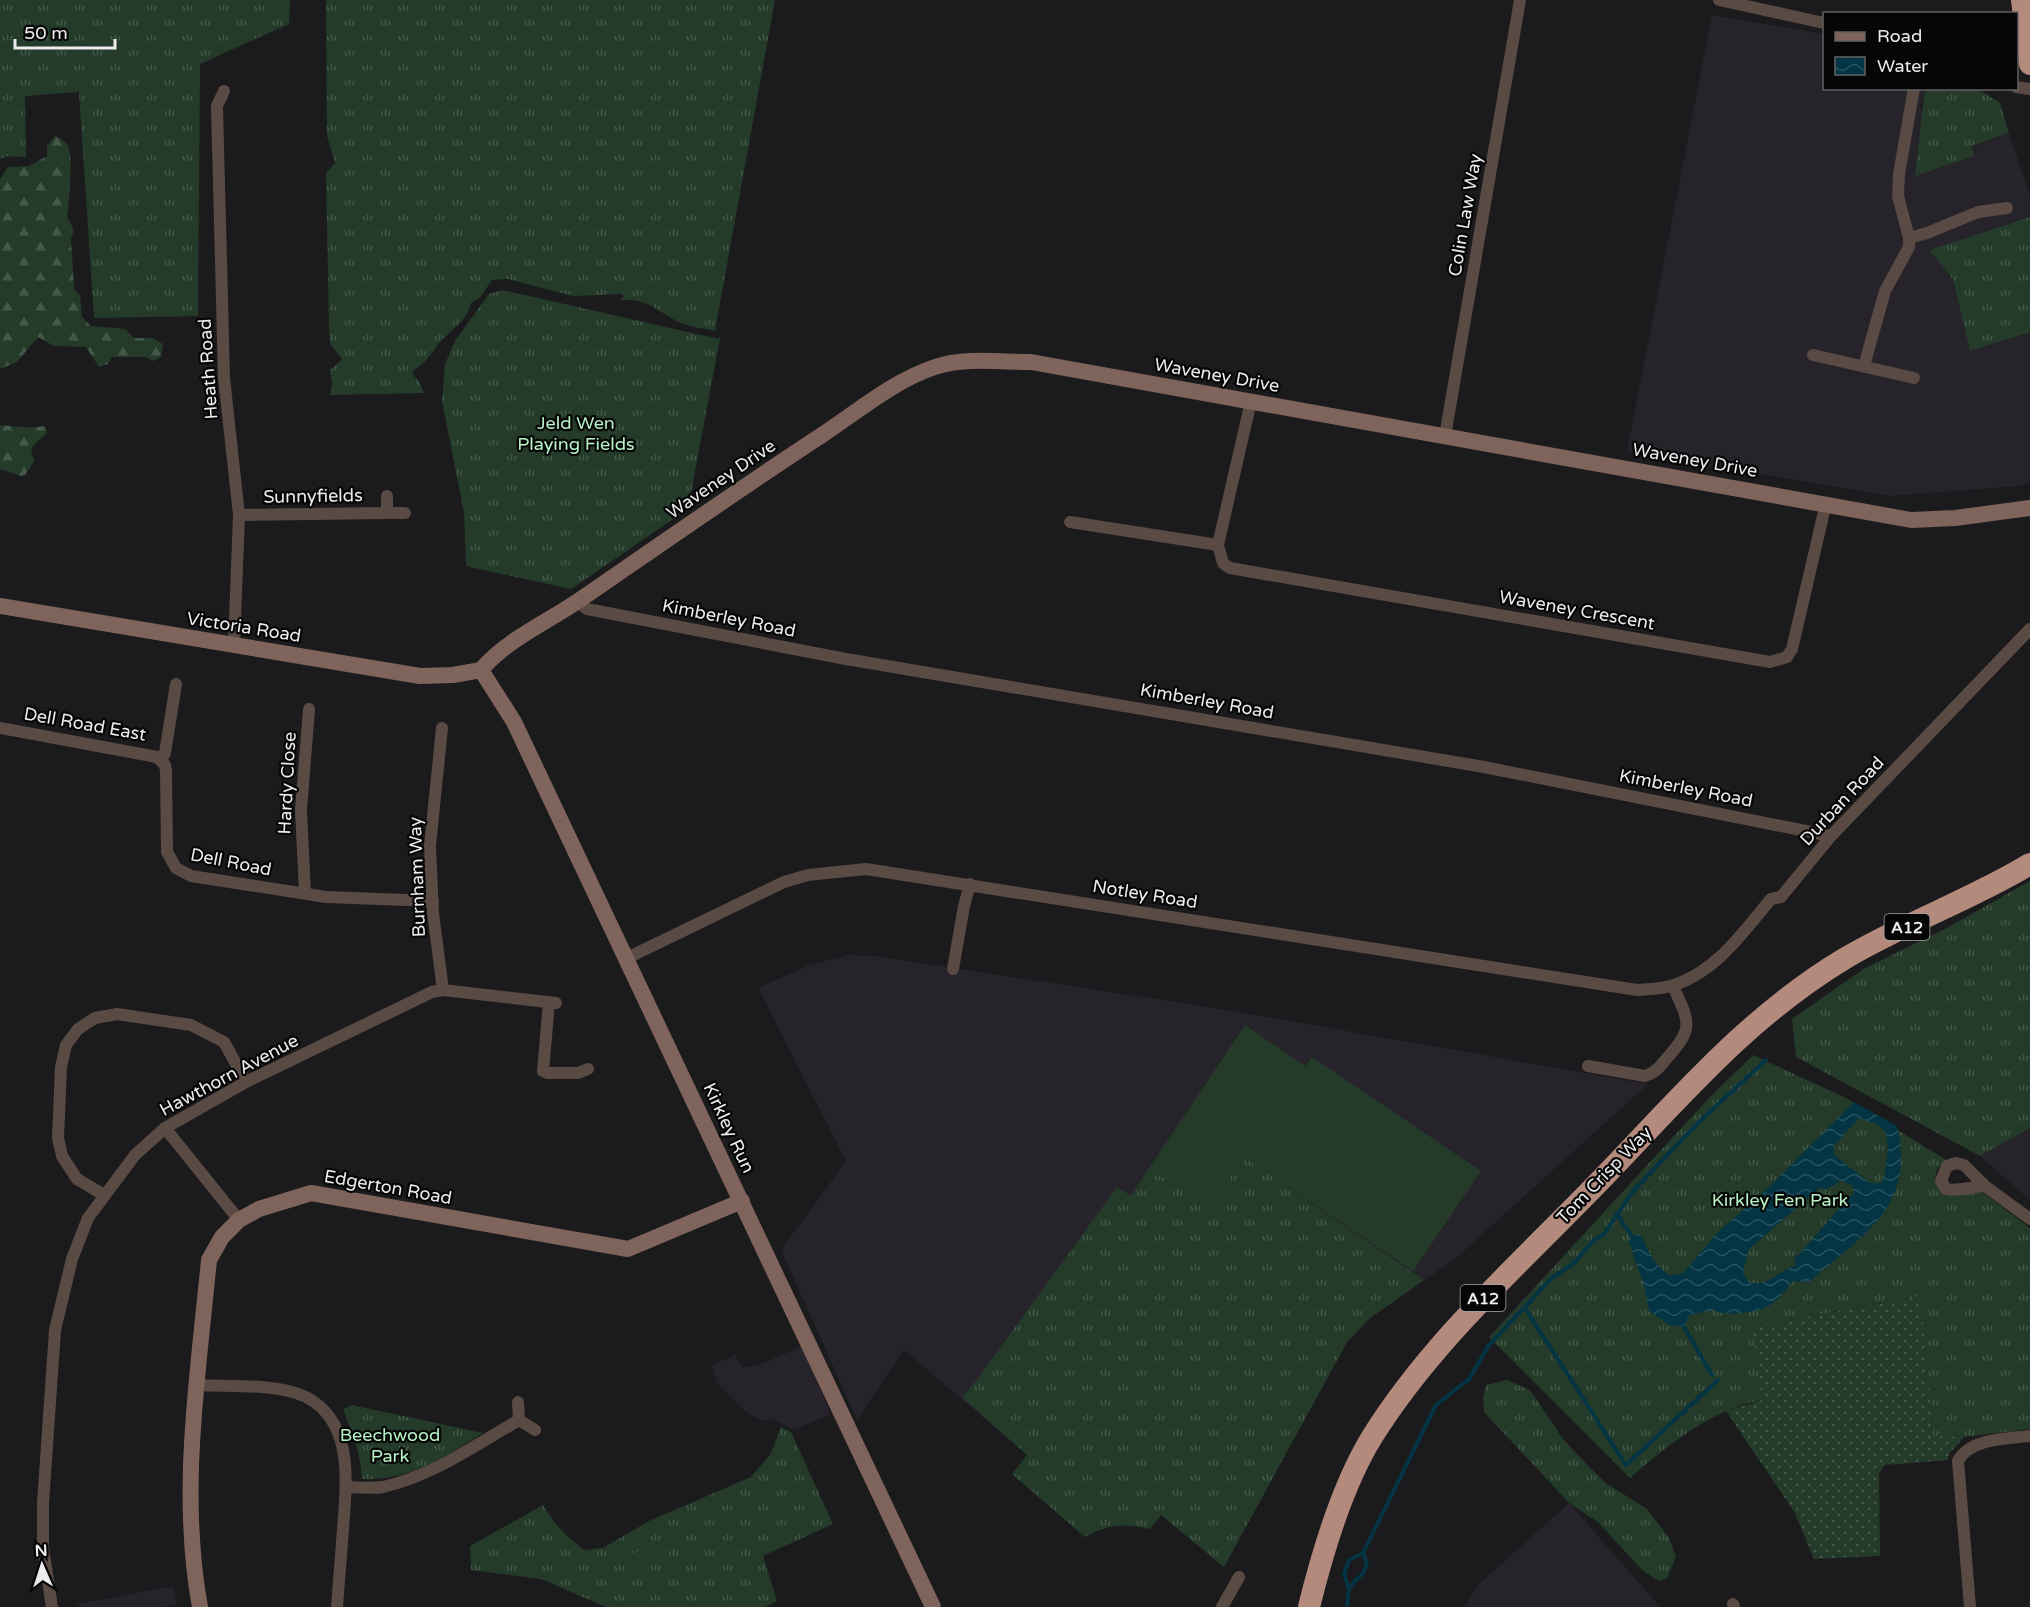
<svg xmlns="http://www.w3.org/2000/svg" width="2030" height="1607" viewBox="0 0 2030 1607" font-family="'Varela Round',sans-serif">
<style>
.built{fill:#26232a}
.grass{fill:url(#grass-tufts)}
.forest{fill:url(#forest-firs)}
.garden{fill:url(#garden-dots)}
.pitch{fill:#243b2a}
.water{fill:url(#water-waves);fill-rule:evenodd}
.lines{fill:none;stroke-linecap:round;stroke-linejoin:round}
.stream{stroke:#033544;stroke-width:4}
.street{stroke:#5a4a44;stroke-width:12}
.secondary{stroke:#7f645b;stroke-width:16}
.highway{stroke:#b48a7d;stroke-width:22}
.labels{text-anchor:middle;stroke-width:4.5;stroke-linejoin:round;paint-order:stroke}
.shield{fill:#060606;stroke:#a7a6a8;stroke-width:1.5}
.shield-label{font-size:16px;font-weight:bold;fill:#ecebed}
.street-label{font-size:18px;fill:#ecebed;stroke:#060606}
.park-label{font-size:18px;fill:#b7f2c5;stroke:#060606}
</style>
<defs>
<pattern id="grass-tufts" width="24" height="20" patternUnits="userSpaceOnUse" patternTransform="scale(1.5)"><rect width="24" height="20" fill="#243b2a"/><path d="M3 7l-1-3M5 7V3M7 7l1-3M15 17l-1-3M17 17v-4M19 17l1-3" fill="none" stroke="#445849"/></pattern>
<pattern id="forest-firs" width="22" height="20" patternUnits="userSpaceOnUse" patternTransform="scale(1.5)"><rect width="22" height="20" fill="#243b2a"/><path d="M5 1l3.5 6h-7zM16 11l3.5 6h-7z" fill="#445849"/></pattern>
<pattern id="garden-dots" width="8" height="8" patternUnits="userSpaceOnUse" patternTransform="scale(1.5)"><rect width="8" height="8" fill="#243b2a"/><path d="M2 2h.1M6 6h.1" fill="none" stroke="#445849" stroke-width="1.8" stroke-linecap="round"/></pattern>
<pattern id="water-waves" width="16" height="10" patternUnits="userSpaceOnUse" patternTransform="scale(1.5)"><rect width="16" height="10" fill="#033544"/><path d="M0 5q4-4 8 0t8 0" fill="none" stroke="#28525f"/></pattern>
</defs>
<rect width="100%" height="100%" fill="#1b1a1c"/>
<g class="built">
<path d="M1712 15 1824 34V88L1925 89 1920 108 1974 156 1972 147 2009 133 2030 196V217L1930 250 1953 279 1970 351 2030 332V482L2019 486 1889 496 1627 451Z"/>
<path d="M848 955 875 956 1228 1010 1648 1084 1455 1259 1370 1318 1347 1342 1224 1567 1161 1515 1150 1529 1124 1524 1105 1527 1085 1537 1012 1474 1027 1455 904 1350 857 1420 781 1250 846 1161 758 988 809 965Z"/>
<path d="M2030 1128V1200L1980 1156Z"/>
<path d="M802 1346 831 1414 794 1430 772 1419 763 1421 748 1414 717 1383 712 1365 735 1355 742 1367 759 1365Z"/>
<path d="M1569 1503 1660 1607H1465L1478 1585Z"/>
<path d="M173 1586 177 1604 161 1607H79L78 1604Z"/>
</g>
<g class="grass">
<path d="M0 0H290L289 24 200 64 198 316 94 318 79 92 25 96 26 157 8 156 0 159Z"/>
<path d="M326 0H775L715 331C705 328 695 328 686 325 660 315 650 297 620 300L624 296 621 294 573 296 508 279 492 280 480 297 471 303C467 322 451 329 439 343 431 354 426 363 414 370L413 375 419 381 424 393 330 395 332 383 330 370 342 359 330 344 329 327 326 173 335 163 327 136Z"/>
<path d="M1925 88 1978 89 2000 103 2009 133 1972 146 1974 156 1915 176Z"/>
<path d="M2030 217V332L1970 351 1953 279 1929 250Z"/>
<path d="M502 290 719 339 721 333 688 509 571 589 466 566 464 513 442 401 445 364 455 341 489 294Z"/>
<path d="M2030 881V1128L1980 1156 1796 1057 1792 1019 1865 968 1943 930Z"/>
<path d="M1753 1055 1848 1099 1946 1160 1937 1169 1935 1182C1948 1199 1962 1195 1981 1191L2030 1228V1429L1964 1437 1933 1436 1921 1296 1790 1320 1781 1327 1762 1400C1712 1409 1668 1445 1630 1478L1489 1337 1708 1099Z"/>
<path d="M1244 1157 1424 1280 1370 1318 1347 1342 1224 1567 1161 1515 1150 1529C1123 1523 1109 1524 1085 1537L1012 1474 1027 1455 962 1397 976 1381 1117 1187 1131 1196 1149 1168 1209 1208Z"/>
<path d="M1507 1380 1530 1390 1563 1439 1589 1467 1607 1484 1647 1509 1669 1538 1676 1557 1667 1578 1659 1581 1643 1571 1598 1522 1569 1503 1484 1412 1483 1399 1486 1385Z"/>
<path d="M352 1405 483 1433C444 1457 410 1481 362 1479 360 1449 353 1437 343 1409Z"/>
<path d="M781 1427 791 1432 833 1524 763 1556 777 1601 765 1607H606L541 1579 471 1570 470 1546 543 1505C554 1524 567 1537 584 1550L603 1548 649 1521 751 1477 770 1455Z"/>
</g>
<g class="forest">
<path d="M55 136C62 139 66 141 69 149 73 159 69 204 67 216L74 231 71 239 74 289 80 296 82 317 91 326 125 329 134 338H152L163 344 161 357 153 361 145 357H112L108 364 99 367 86 347 54 346 38 337 17 362 0 369V179L8 167 29 166 47 156V146Z"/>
<path d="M0 425C15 426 30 429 45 426L47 433 33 446 31 454 35 460 25 475 21 476 0 469Z"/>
</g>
<path class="garden" d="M1921 1296 1933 1436 1964 1437 1949 1454 1948 1460 1885 1465 1879 1473 1880 1556 1814 1559 1795 1513 1726 1411 1762 1400 1752 1325 1774 1323 1781 1327 1790 1320Z"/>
<g class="pitch">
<path d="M1245 1025 1305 1066 1312 1057 1481 1171 1413 1271 1244 1157 1209 1209 1149 1168Z"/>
<path d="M646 1548 652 1564 637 1570 631 1554Z"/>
</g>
<path class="water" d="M1854 1102 1897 1126C1916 1208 1862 1235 1809 1282L1793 1281C1787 1288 1781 1297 1773 1303 1761 1313 1726 1317 1713 1310L1689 1315 1684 1327 1670 1325 1649 1311 1645 1289 1628 1239 1640 1234 1653 1260 1669 1276 1683 1273 1717 1233 1768 1188ZM1859 1118C1865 1121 1876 1123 1881 1127 1893 1137 1886 1170 1882 1183H1870L1834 1155V1146ZM1841 1181 1852 1185 1854 1192 1794 1260 1796 1265C1778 1271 1768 1288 1748 1282L1743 1273 1749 1249 1819 1188 1827 1189Z"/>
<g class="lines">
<g class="stream">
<path d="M1617 1214 1633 1238"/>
<path d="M1525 1308 1626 1465 1718 1380"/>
<path d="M1684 1327 1712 1375"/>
<path d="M1349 1588 1344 1574 1349 1560 1363 1553"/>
<path d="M1347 1607 1349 1588 1364 1572 1367 1563 1363 1553 1436 1405 1469 1379 1489 1345 1552 1278 1574 1263 1594 1240 1604 1234 1633 1191 1700 1121 1766 1060"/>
</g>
<g class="street">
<path d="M1719 0 1824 23"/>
<path d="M2016 87 2029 89"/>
<path d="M224 91 217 106 224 378 239 515 234 645"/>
<path d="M1909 238 1898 196 1899 174 1914 88"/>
<path d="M1813 355 1914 378"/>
<path d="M1864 366 1885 291 1909 247V238L1927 233 1978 212 2007 208"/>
<path d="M1251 401 1218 545 1223 563 1230 568 1770 662 1787 657 1792 649 1826 503"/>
<path d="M1445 436 1520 0"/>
<path d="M387 513H405"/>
<path d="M239 515 387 513V496"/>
<path d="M1070 522 1218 545"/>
<path d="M578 602 587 609 846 659 1484 767 1831 836"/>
<path d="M0 728 157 757 165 765 166 771 167 852 176 868 191 876 326 897 433 901"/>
<path d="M442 728 430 846 433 913 443 990"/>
<path d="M161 760 165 753 176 684"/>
<path d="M305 893 301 810 309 709"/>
<path d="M627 958 784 882 808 875 866 869 1637 990C1649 989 1663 989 1674 985 1717 971 1743 932 1771 899L1781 897 1831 836 2030 629"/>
<path d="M953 969 964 906 970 884"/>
<path d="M549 1002 543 1071 547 1073H578L588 1069"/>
<path d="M1588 1066 1645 1076C1656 1073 1660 1066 1667 1058 1695 1027 1689 1022 1673 986"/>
<path d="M165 1128 239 1220"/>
<path d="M1985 1186C1972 1186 1959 1192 1946 1189L1941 1181 1947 1166 1956 1163 1964 1165 1985 1186 2030 1219"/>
<path d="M104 1195 77 1179 62 1156 58 1138 61 1067 66 1045 78 1029 95 1018 117 1014 191 1025 224 1042 246 1082"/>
<path d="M197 1385C229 1387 278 1383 306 1397 355 1422 346 1485 343 1529 341 1555 339 1581 337 1607"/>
<path d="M519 1420 535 1430"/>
<path d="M346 1487C357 1487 371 1489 383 1487 432 1476 476 1445 519 1420L518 1402"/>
<path d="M1733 1604 1734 1607"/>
<path d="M52 1607 43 1548V1503L55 1330 72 1259 88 1218 135 1155 165 1128 246 1082 432 992 443 990 556 1003"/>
<path d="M1222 1607 1239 1577"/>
<path d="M1970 1607 1958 1461C1970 1438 2007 1439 2030 1436"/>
</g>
<g class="secondary">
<path d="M0 606 420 676 453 675 481 670"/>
<path d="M481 670C507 639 548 622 581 599 661 544 741 488 822 435 858 411 895 380 935 367 965 357 1000 362 1031 362L1911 520 1955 518 2030 508"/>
<path d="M481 670 514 722 933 1607"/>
<path d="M200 1607C179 1493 198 1375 209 1260L222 1237 239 1220 259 1209 311 1193 628 1249 742 1201"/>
</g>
<g class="highway">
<path d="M2022 0 2030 64"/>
<path d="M1309 1607C1322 1554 1343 1484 1372 1437 1430 1344 1512 1271 1588 1193 1671 1109 1741 1021 1844 959 1904 923 1971 900 2030 864"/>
</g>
</g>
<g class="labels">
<g class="shield">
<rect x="1884.5" y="914" width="45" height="26" rx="4.5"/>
<rect x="1460.5" y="1285" width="45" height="26" rx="4.5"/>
</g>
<g class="shield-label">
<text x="1907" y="933">A12</text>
<text x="1483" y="1304">A12</text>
</g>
<g class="street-label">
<text transform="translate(1465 215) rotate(-80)" y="6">Colin Law Way</text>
<text transform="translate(208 369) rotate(-94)" y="6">Heath Road</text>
<text transform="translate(1217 375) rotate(10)" y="6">Waveney Drive</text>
<text transform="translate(1695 460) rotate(10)" y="6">Waveney Drive</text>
<text transform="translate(721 479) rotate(-34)" y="6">Waveney Drive</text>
<text transform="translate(313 496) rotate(-1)" y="6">Sunnyfields</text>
<text transform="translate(1577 610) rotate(10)" y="6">Waveney Crescent</text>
<text transform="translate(729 618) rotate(11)" y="6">Kimberley Road</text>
<text transform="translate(244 627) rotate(9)" y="6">Victoria Road</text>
<text transform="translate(1207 701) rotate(10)" y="6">Kimberley Road</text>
<text transform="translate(85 724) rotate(10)" y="6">Dell Road East</text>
<text transform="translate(287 783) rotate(-87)" y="6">Hardy Close</text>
<text transform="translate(1686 788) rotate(11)" y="6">Kimberley Road</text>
<text transform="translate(1842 801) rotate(-47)" y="6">Durban Road</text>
<text transform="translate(231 862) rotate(11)" y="6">Dell Road</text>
<text transform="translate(417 877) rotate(-92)" y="6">Burnham Way</text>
<text transform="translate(1145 894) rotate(9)" y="6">Notley Road</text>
<text transform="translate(229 1075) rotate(-28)" y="6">Hawthorn Avenue</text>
<text transform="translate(729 1128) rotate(65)" y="6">Kirkley Run</text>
<text transform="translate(1604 1175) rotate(-46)" y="6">Tom Crisp Way</text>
<text transform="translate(388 1187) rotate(10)" y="6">Edgerton Road</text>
</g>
<g class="park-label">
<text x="576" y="429">Jeld Wen<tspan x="576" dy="21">Playing Fields</tspan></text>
<text x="1780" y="1206">Kirkley Fen Park</text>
<text x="390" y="1441">Beechwood<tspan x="390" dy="21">Park</tspan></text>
</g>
</g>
<rect x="1823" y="12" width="195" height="78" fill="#060606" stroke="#626262" stroke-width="1.5"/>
<rect x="1835" y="32" width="30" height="9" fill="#7f645b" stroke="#626262" stroke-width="1.5"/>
<text x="1877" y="42" font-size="18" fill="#ecebed">Road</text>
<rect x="1835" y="57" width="30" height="18" fill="url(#water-waves)" stroke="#626262" stroke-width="1.5"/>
<text x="1877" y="72" font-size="18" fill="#ecebed">Water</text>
<g transform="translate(42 1565) rotate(357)" stroke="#060606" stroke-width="4.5" paint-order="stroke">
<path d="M0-4.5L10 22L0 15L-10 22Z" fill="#ecebed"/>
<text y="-9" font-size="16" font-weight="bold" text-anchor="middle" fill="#ecebed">N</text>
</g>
<path d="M15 39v9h100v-9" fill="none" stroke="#ecebed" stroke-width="3"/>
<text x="24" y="39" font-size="18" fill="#ecebed" stroke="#060606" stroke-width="4.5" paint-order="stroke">50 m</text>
</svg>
